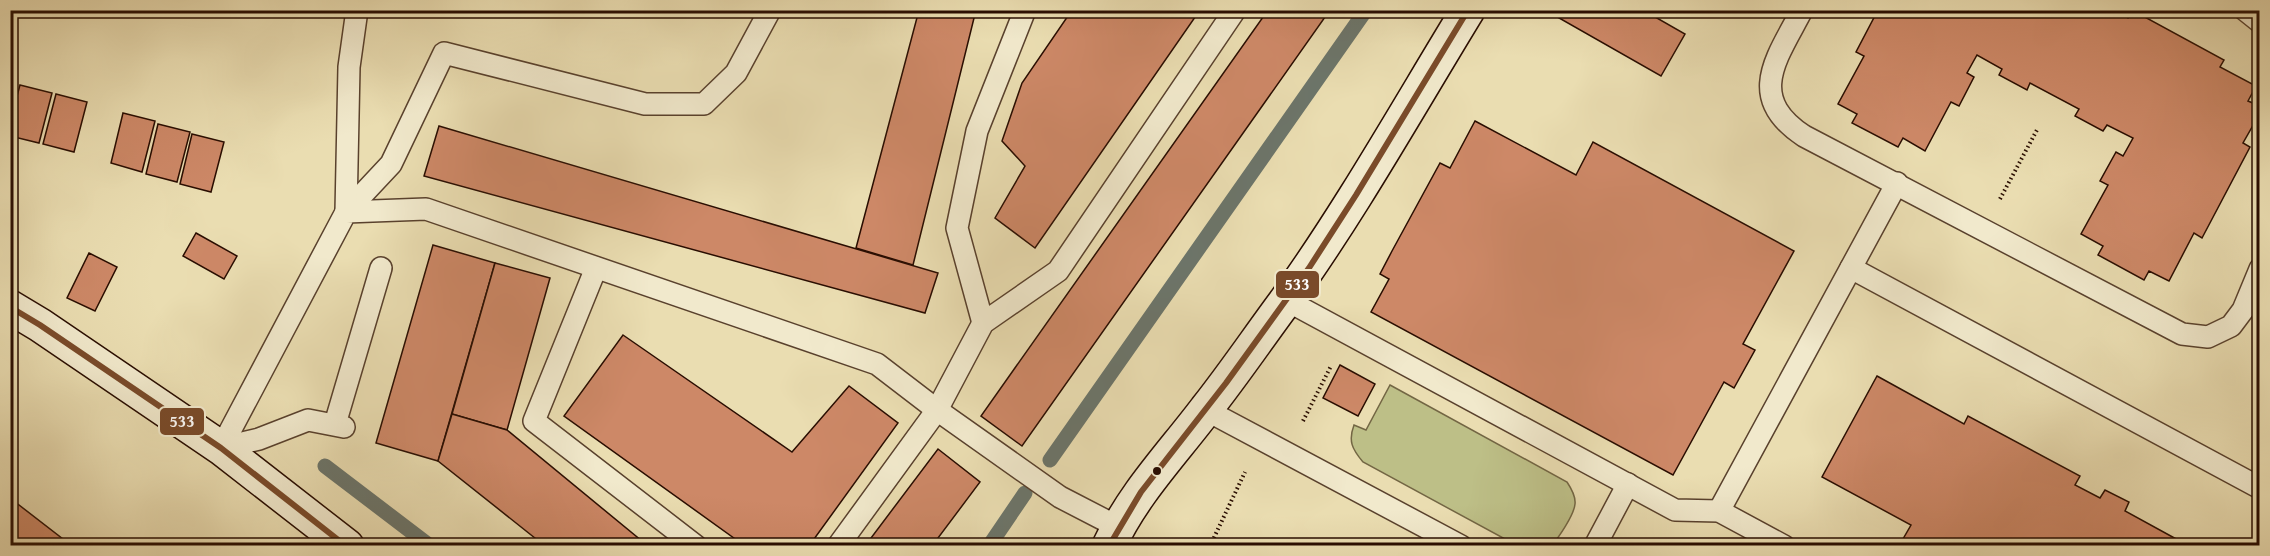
<svg xmlns="http://www.w3.org/2000/svg" width="2270" height="556" viewBox="0 0 2270 556" font-family="'Gentium Book Plus',serif">
<style>
.green{fill:#bdbf87;stroke:#736644;stroke-width:1.5}
.lines{fill:none;stroke-linecap:round;stroke-linejoin:round}
.stream{stroke:#6c756a;stroke-width:15}
.building{fill:#cd8867;stroke:#290d01;stroke-width:1.5}
.lane-casing{stroke:#59412d;stroke-width:24}
.secondary-casing{stroke:#290d01;stroke-width:36}
.path{stroke:#290d01;stroke-width:4;stroke-dasharray:1.5 3;stroke-linecap:butt}
.lane{stroke:#f1e9cc;stroke-width:21}
.secondary{stroke:#f1e9cc;stroke-width:33}
.bus-1-casing{stroke:#f1e9cc;stroke-width:10}
.bus-1{stroke:#7a4b2a;stroke-width:6}
.bus-dot{fill:#290d01;stroke:#f1e9cc;stroke-width:2}
.line-badge{stroke:#f1e9cc;stroke-width:2}
.badge-label{font-size:16px;text-anchor:middle;font-weight:bold;fill:#fff}
</style>
<rect width="100%" height="100%" fill="#eaddb1"/>
<filter id="stains"><feTurbulence type="fractalNoise" baseFrequency=".00333" numOctaves="4"/><feColorMatrix values="0 0 0 0 .2 0 0 0 0 .09 0 0 0 0 .02 0 0 0 .5 -.17"/></filter>
<radialGradient id="worn" r=".72"><stop offset=".6" stop-color="#630" stop-opacity="0"/><stop offset="1" stop-color="#630" stop-opacity=".3"/></radialGradient>
<g class="green">
<path d="M1390 385 1567 482C1571 488 1576 496 1575 504 1574 515 1559 537 1552 545H1516L1363 462C1352 449 1348 441 1354 425L1366 430Z"/>
<path d="M1717 540 1735 542 1743 545H1681Z"/>
</g>
<g class="lines">
<g class="stream">
<path d="M1050 460 1366 10"/>
<path d="M325 466 430 546"/>
<path d="M989 546 1025 493"/>
</g>
</g>
<g class="building">
<path d="M919 10H976L913 265 856 248Z"/>
<path d="M1072 10H1200L1035 248 995 218 1025 166 1002 141 1022 83Z"/>
<path d="M1268 10H1330L1022 446 981 416Z"/>
<path d="M1545 10H1643L1685 34 1661 76Z"/>
<path d="M1878 10H2115L2128 18 2132 10 2224 60 2220 67 2256 86 2248 101 2260 106V113L2243 143 2250 147 2202 238 2194 233 2169 281 2149 271 2144 280 2098 255 2103 246 2081 234 2108 185 2100 181 2116 152 2123 156 2133 138 2107 125 2103 131 2075 116 2079 109 2030 83 2027 90 1999 75 2002 69 1977 55 1967 73 1974 77 1959 106 1951 102 1925 151 1903 138 1898 147 1852 123 1857 114 1838 104 1864 56 1856 52Z"/>
<path d="M20 85 52 93 39 143 10 136V122Z"/>
<path d="M56 94 87 102 74 152 43 144Z"/>
<path d="M123 113 155 121 142 172 111 163Z"/>
<path d="M1475 121 1576 175 1593 142 1794 251 1743 344 1755 350 1734 388 1724 382 1673 475 1371 312 1389 279 1380 274 1392 251 1440 163 1450 168Z"/>
<path d="M158 124 190 132 177 182 146 174Z"/>
<path d="M439 126 938 273 925 313 424 176Z"/>
<path d="M192 134 224 142 211 192 180 184Z"/>
<path d="M196 233 237 256 224 279 183 256Z"/>
<path d="M433 245 495 263 438 461 376 443Z"/>
<path d="M89 253 117 267 95 311 67 298Z"/>
<path d="M495 263 550 278 507 430 452 414Z"/>
<path d="M623 335 792 452 849 386 898 423 809 546H745L564 416Z"/>
<path d="M1340 365 1375 384 1358 416 1323 398Z"/>
<path d="M1877 376 1964 424 1968 416 2080 476 2075 485 2100 498 2105 490 2129 502 2125 511 2189 546H1915L1903 539 1911 525 1822 477Z"/>
<path d="M452 414 507 430 648 546H545L438 461Z"/>
<path d="M938 449 980 482 932 546H865Z"/>
<path d="M10 498 72 546H10Z"/>
</g>
<g class="lines">
<defs>
<g id="lane">
<path d="M1802 10C1777 58 1745 97 1804 136L2182 334 2208 337 2231 326 2243 310 2260 269"/>
<path d="M2245 10 2260 22"/>
<path d="M346 212 391 164 444 53 645 104H704L736 73 770 10"/>
<path d="M346 212 349 67 357 10"/>
<path d="M596 268 534 421 696 546"/>
<path d="M1851 268 2260 488"/>
<path d="M1286 300 1675 510 1719 511 1784 546"/>
<path d="M983 323 957 228 977 131 1025 10"/>
<path d="M1206 410 1461 546"/>
<path d="M335 424 381 268"/>
<path d="M221 448 346 212 426 209 877 364 937 410 1060 497 1118 527"/>
<path d="M221 448 259 439 308 420 344 427"/>
<path d="M1719 511 1897 183"/>
<path d="M838 546 937 410 983 323 1058 271 1235 10"/>
<path d="M1595 546 1628 484"/>
</g>
<g id="secondary">
<path d="M10 307 40 325 221 448 347 546"/>
<path d="M1109 546C1133 494 1172 454 1206 409 1233 375 1258 338 1284 303 1351 210 1408 108 1468 10"/>
</g>
</defs>
<use href="#lane" class="lane-casing"/>
<use href="#secondary" class="secondary-casing"/>
<g class="path">
<path d="M2000 199 2038 128"/>
<path d="M1303 421 1331 366"/>
<path d="M1210 546 1245 472"/>
</g>
<use href="#lane" class="lane"/>
<use href="#secondary" class="secondary"/>
<defs>
<g id="bus-1">
<path d="M10 307 40 325 221 448 346 546"/>
<path d="M1109 546 1141 492 1226 383 1309 268 1356 195 1468 10"/>
</g>
</defs>
<use href="#bus-1" class="bus-1-casing"/>
<use href="#bus-1" class="bus-1"/>
</g>
<circle class="bus-dot" cx="1157" cy="471" r="5"/>
<g class="line-badge">
<rect x="1275" y="270" width="45" height="29" rx="6" fill="#7a4b2a"/>
<rect x="159" y="407" width="46" height="29" rx="6" fill="#7a4b2a"/>
</g>
<g class="badge-label">
<text x="1297" y="290">533</text>
<text x="182" y="427">533</text>
</g>
<rect width="2270" height="556" fill="none" stroke="#eaddb1" stroke-width="36"/>
<rect x="12" y="12" width="2246" height="532" fill="none" stroke="#290d01" stroke-width="3"/>
<rect x="18" y="18" width="2234" height="520" fill="none" stroke="#290d01" stroke-width="1.5"/>
<rect width="100%" height="100%" filter="url(#stains)"/>
<rect width="100%" height="100%" fill="url(#worn)"/>
</svg>
